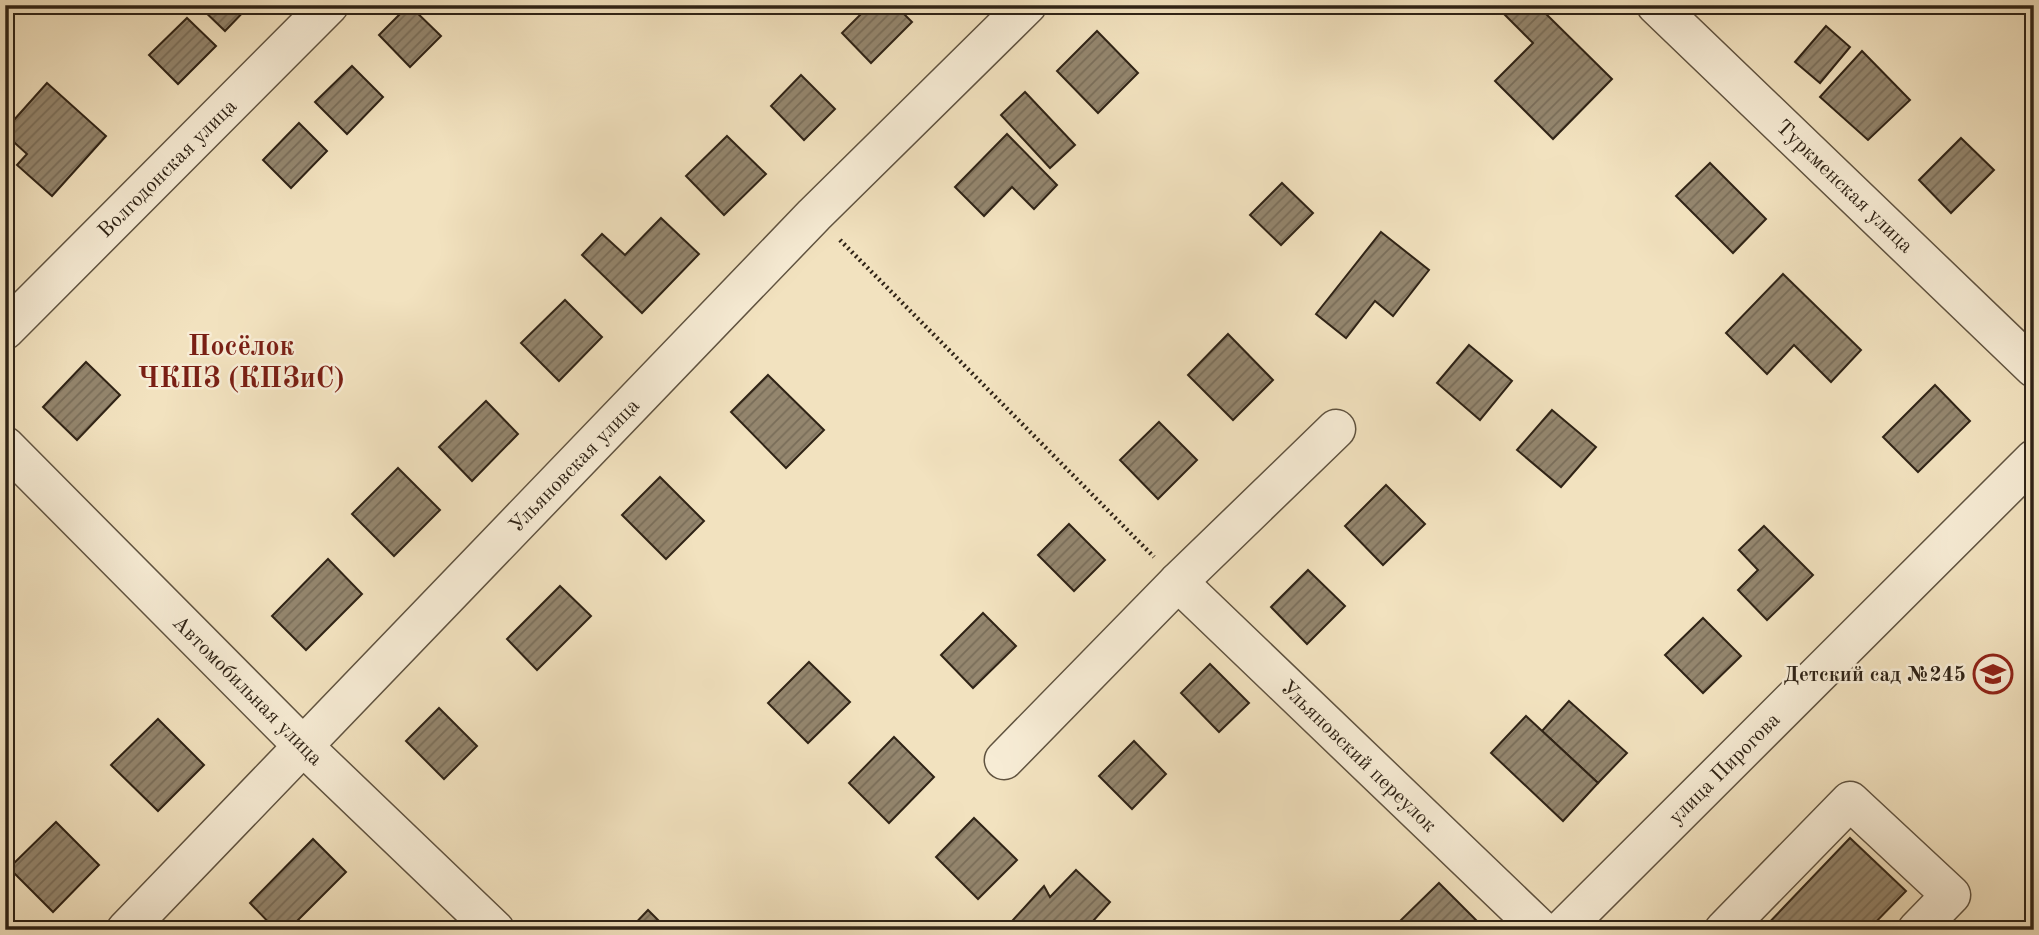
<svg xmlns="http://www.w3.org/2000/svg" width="2039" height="935" viewBox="0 0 2039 935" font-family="'Old Standard TT',serif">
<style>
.building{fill:url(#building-hatch);stroke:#2f2316;stroke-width:2}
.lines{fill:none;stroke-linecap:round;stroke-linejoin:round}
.minor-casing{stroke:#605340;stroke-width:41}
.path{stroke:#2f2316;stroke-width:4.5;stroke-dasharray:2 3.5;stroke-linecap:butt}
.minor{stroke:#f7ecd5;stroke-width:38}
.labels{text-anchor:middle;stroke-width:5;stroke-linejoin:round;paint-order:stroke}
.street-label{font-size:21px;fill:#2f2316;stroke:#f7ecd5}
.poi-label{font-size:21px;font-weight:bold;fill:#2f2316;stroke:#f7ecd5;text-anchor:end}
.district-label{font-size:28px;font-weight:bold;fill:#7a1f14;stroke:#f7ecd5}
</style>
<defs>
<pattern id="building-hatch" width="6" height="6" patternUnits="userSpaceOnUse" patternTransform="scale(1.75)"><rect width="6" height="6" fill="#94866e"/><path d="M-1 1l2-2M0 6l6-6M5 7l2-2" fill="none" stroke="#796d59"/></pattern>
</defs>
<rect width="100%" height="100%" fill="#f2e2bf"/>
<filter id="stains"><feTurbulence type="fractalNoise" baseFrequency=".00286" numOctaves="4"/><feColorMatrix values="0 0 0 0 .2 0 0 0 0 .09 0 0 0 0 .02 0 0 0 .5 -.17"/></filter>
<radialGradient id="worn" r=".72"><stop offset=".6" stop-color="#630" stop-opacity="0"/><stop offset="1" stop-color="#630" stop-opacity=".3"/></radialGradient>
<g class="building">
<path d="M198 5H250L225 31Z"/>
<path d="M409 5 441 36 410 67 379 35Z"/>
<path d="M870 5H895L912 22 871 63 842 33Z"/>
<path d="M1495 5H1537L1612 79 1553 139 1495 81 1533 43Z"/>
<path d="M187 18 216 46 178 84 149 55Z"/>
<path d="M1826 26 1850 47 1820 83 1795 62Z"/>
<path d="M1097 31 1138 73 1098 113 1057 71Z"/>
<path d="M1862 51 1910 100 1868 140 1820 97Z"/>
<path d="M352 66 383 97 347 134 315 102Z"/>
<path d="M801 75 835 109 804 140 771 106Z"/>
<path d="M47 83 106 136 52 196 17 165 27 154 5 134V130Z"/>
<path d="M1025 92 1075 145 1050 168 1001 115Z"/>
<path d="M299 123 327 151 291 188 263 160Z"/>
<path d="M1007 134 1057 185 1034 209 1012 187 984 216 955 187Z"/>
<path d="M727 136 766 174 724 215 686 176Z"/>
<path d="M1961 138 1994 170 1951 213 1919 180Z"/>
<path d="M1710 163 1766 219 1733 253 1676 196Z"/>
<path d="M1282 183 1313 213 1281 245 1250 215Z"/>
<path d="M661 218 699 254 642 313 582 255 602 234 625 255Z"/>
<path d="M1381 232 1429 270 1393 316 1375 301 1346 338 1316 314Z"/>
<path d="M1783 274 1861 350 1831 382 1794 345 1767 374 1726 333Z"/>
<path d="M565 300 602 337 559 381 521 343Z"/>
<path d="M1228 334 1273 380 1233 420 1188 375Z"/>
<path d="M1469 345 1512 381 1480 420 1437 383Z"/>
<path d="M86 362 120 395 77 440 43 407Z"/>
<path d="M768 375 824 430 786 468 731 412Z"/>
<path d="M1935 385 1970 421 1918 472 1883 437Z"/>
<path d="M486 401 518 434 472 481 439 447Z"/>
<path d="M1552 410 1596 447 1561 487 1517 450Z"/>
<path d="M1159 422 1197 460 1158 499 1120 460Z"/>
<path d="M398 468 440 510 394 556 352 514Z"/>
<path d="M660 477 704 521 666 559 622 515Z"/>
<path d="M1386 485 1425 524 1383 565 1345 526Z"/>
<path d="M1069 524 1105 560 1074 591 1038 555Z"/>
<path d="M1764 526 1813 575 1767 620 1738 590 1758 570 1739 550Z"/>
<path d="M328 559 362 594 306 650 272 616Z"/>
<path d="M1308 570 1345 606 1307 644 1271 607Z"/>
<path d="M560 586 591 616 537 670 507 639Z"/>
<path d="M983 613 1016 646 973 688 941 655Z"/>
<path d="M1703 618 1741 656 1703 693 1665 655Z"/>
<path d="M809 662 850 702 808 743 768 703Z"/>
<path d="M1210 664 1249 703 1219 732 1181 693Z"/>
<path d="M1569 701 1627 753 1598 783 1542 731Z"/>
<path d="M439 708 477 746 444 779 406 741Z"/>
<path d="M1526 716 1598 783 1563 821 1491 753Z"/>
<path d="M158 719 204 765 158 811 111 765Z"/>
<path d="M894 737 934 777 889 823 849 783Z"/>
<path d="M1134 741 1166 774 1132 809 1099 776Z"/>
<path d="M974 818 1017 860 978 899 936 857Z"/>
<path d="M56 822 99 865 53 912 9 868Z"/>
<path d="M1850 838 1906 891 1868 930H1762Z"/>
<path d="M313 839 346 872 288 930H276L250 903Z"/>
<path d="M1076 870 1110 902 1085 930H1023L1013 920 1044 886 1050 897Z"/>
<path d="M1439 883 1486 930H1408L1400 921Z"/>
<path d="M648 910 668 930H629Z"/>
</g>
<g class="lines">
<defs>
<g id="minor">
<path d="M1656 5 2034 368"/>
<path d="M5 330 329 5"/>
<path d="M5 446 303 746 495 930"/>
<path d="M1178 582 1541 930"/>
<path d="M1004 760 1178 582 1336 429"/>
<path d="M126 930 814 215 1027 5"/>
<path d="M1562 930 2034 459"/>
<path d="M1724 930 1850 801 1951 895 1917 930"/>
</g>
</defs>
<use href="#minor" class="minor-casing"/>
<path class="path" d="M840 240 1154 557"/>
<use href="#minor" class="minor"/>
</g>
<defs>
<symbol id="school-ring" viewBox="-11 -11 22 22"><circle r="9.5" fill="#f7ecd5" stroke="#8f2418" stroke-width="1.5"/><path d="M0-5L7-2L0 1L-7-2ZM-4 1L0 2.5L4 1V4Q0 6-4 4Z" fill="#8f2418"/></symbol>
</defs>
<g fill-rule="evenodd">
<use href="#school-ring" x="1971" y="652" width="44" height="44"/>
</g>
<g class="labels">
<g class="street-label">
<text transform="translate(167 168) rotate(-45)" y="7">Волгодонская улица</text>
<text transform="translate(1845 186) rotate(44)" y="7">Туркменская улица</text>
<text transform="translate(574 465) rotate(-46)" y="7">Ульяновская улица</text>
<text transform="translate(248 690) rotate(45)" y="7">Автомобильная улица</text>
<text transform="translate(1359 756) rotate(44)" y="7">Ульяновский переулок</text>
<text transform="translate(1724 768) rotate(-45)" y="7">улица Пирогова</text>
</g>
<g class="poi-label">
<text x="1966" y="681">Детский сад №245</text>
</g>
<g class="district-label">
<text x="241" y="355">Посёлок<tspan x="241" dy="32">ЧКПЗ (КПЗиС)</tspan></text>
</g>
</g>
<rect width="2039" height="935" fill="none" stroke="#f2e2bf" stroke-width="28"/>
<rect x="7" y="7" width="2025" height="921" fill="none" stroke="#2f2316" stroke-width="3.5"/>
<rect x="14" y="14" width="2011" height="907" fill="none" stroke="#2f2316" stroke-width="2"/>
<rect width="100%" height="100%" filter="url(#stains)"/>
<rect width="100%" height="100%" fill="url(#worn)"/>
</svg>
